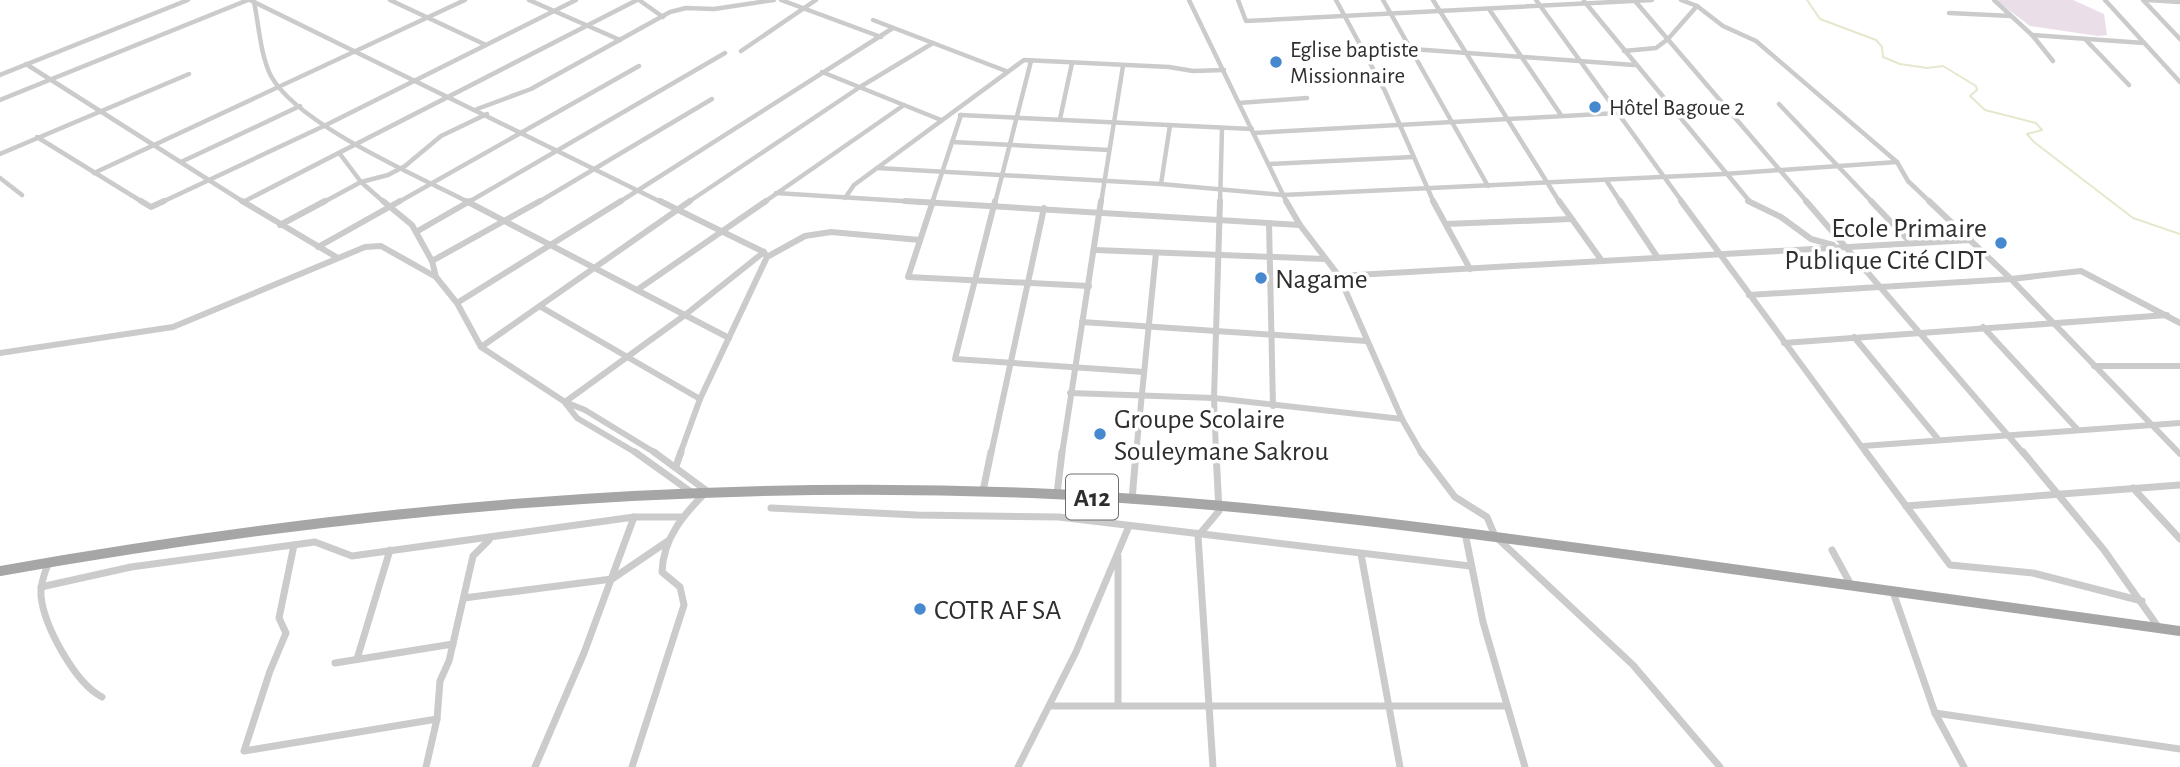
<svg xmlns="http://www.w3.org/2000/svg" width="2180" height="767" viewBox="0 0 2180 767" font-family="'Alegreya Sans',sans-serif">
<style>
.green{fill:#eadee9}
.lines{fill:none;stroke-linecap:round;stroke-linejoin:round}
.stream{stroke:#e7e7cd;stroke-width:2}
.minor-far2{stroke:#cbcbcb;stroke-width:4.5}
.minor-far1{stroke:#cbcbcb;stroke-width:6}
.minor{stroke:#cbcbcb;stroke-width:7}
.primary{stroke:#a6a6a6;stroke-width:10}
.poi-dot{fill:#4789cf;stroke:#fff;stroke-width:2.5}
.labels{text-anchor:middle;stroke-width:7;stroke-linejoin:round;paint-order:stroke}
.far-poi-label{font-size:23px;fill:#2e2e2e;stroke:#fff;text-anchor:start}
.shield{fill:#fff;stroke:#6d6d6d;stroke-width:2}
.shield-label{font-size:26px;font-weight:bold;fill:#2e2e2e}
.poi-label{font-size:28px;fill:#2e2e2e;stroke:#fff;text-anchor:start}
</style>
<rect width="100%" height="100%" fill="#fff"/>
<path class="green" d="M1996 0H2073L2104 14 2107 35 2098 36 2030 26Z"/>
<g class="lines">
<path class="stream" d="M1807 0 1820 19 1876 40 1882 47 1883 57 1900 64 1927 68 1943 66 1976 86 1977 90 1970 96 1985 110 2036 123 2042 130 2027 134 2034 142 2133 218 2180 234"/>
<g class="minor-far2">
<path d="M250 0 663 203"/>
<path d="M390 0 486 45"/>
<path d="M529 0 620 40"/>
<path d="M639 0 663 17"/>
<path d="M781 0 881 37"/>
<path d="M1189 0 1287 203"/>
<path d="M1238 0 1246 21 1652 0"/>
<path d="M1336 0 1385 91 1434 203"/>
<path d="M1383 0 1488 186"/>
<path d="M1433 0 1560 203"/>
<path d="M1536 0 1683 203"/>
<path d="M1681 0 1697 6 1723 26 1756 41 1897 162 1908 181 1931 203"/>
<path d="M1994 0 2032 35 2053 61"/>
<path d="M2105 0 2180 82"/>
<path d="M2143 0 2180 39"/>
<path d="M2148 0 2180 2"/>
<path d="M1584 1 1751 203"/>
<path d="M1635 1 1808 203"/>
<path d="M254 2C259 25 260 54 271 76 298 125 418 176 470 203"/>
<path d="M1489 9 1561 115"/>
<path d="M1949 13 2011 16"/>
<path d="M873 20 1006 71"/>
<path d="M2032 35 2144 43"/>
<path d="M2085 39 2129 85"/>
<path d="M1412 49 1634 65"/>
<path d="M741 51 816 0"/>
<path d="M1624 51 1656 48 1668 39 1697 6"/>
<path d="M26 64 245 203"/>
<path d="M822 72 941 120"/>
<path d="M0 75 188 0"/>
<path d="M0 100 248 0"/>
<path d="M1239 103 1307 98"/>
<path d="M1779 104 1873 203"/>
<path d="M477 109 531 89 670 12 686 8 714 9 774 0"/>
<path d="M960 115 1252 129"/>
<path d="M1060 119 1072 63"/>
<path d="M1253 133 1618 113"/>
<path d="M37 137 144 203"/>
<path d="M952 142 1109 150"/>
<path d="M0 154 189 74"/>
<path d="M340 154 361 182 385 203"/>
<path d="M181 162 300 106"/>
<path d="M1270 164 1413 157"/>
<path d="M877 168 1161 184 1283 195 1724 174 1897 162"/>
<path d="M94 173 465 0"/>
<path d="M0 178 22 195"/>
<path d="M1606 180 1621 203"/>
<path d="M1161 184 1170 125"/>
<path d="M776 193 934 203"/>
<path d="M845 198 854 185 1024 60 1169 67 1193 71 1224 70"/>
<path d="M243 202 637 0"/>
<path d="M160 203 326 125 576 0"/>
<path d="M322 203 361 182 388 175 405 166 441 136 487 114"/>
<path d="M397 203 639 66"/>
<path d="M467 203 725 53"/>
<path d="M537 203 712 99"/>
<path d="M618 203 893 28"/>
<path d="M687 203 860 87 933 43"/>
<path d="M763 203 904 105"/>
<path d="M932 203 961 115"/>
<path d="M995 203 1031 61"/>
<path d="M1101 203 1123 66"/>
<path d="M1220 203 1222 129"/>
</g>
<g class="minor-far1">
<path d="M141 201 151 207 164 201"/>
<path d="M242 201 338 258"/>
<path d="M383 201 412 225 432 261 436 277 457 303 481 347 565 402 585 410 657 454"/>
<path d="M466 201 729 338"/>
<path d="M660 201 764 252 767 257 700 399 680 454"/>
<path d="M905 201 1300 225"/>
<path d="M933 201 908 277 1089 286"/>
<path d="M995 201 955 359 1144 372"/>
<path d="M1286 201 1300 225 1339 276 1402 419 1422 454"/>
<path d="M1433 201 1470 269"/>
<path d="M1559 201 1602 261"/>
<path d="M1620 201 1658 258"/>
<path d="M1681 201 1867 454"/>
<path d="M1748 201 1781 217 1811 239 1833 245"/>
<path d="M1806 201 2024 454"/>
<path d="M1871 201 1911 243"/>
<path d="M1929 201 2011 279 2180 454"/>
<path d="M1269 223 1273 406"/>
<path d="M1446 224 1571 219"/>
<path d="M280 225 325 201"/>
<path d="M416 232 470 201"/>
<path d="M318 247 400 201"/>
<path d="M1095 250 1325 259"/>
<path d="M767 257 805 236 831 232 920 240"/>
<path d="M432 261 540 201"/>
<path d="M1339 276 1971 240"/>
<path d="M637 290 766 201"/>
<path d="M1749 295 2011 279 2081 271 2180 323"/>
<path d="M457 303 621 201"/>
<path d="M541 307 700 399"/>
<path d="M1082 322 1366 341"/>
<path d="M1983 327 2078 430"/>
<path d="M1854 337 1938 439"/>
<path d="M1784 343 2167 315"/>
<path d="M481 347 690 201"/>
<path d="M0 353 173 327 365 247 381 246 436 277"/>
<path d="M2094 366H2180"/>
<path d="M1070 393 1214 398 1402 419"/>
<path d="M565 402 685 315 764 252"/>
<path d="M566 404 577 418 638 454"/>
<path d="M1863 446 2180 423"/>
<path d="M991 454 1044 208"/>
<path d="M1062 454 1101 201"/>
<path d="M1136 454 1156 253"/>
<path d="M1216 454 1214 398 1220 201"/>
</g>
<g class="minor">
<path d="M635 452 691 492"/>
<path d="M1421 452 1455 497 1487 517 1495 536 1633 665 1720 767"/>
<path d="M1866 452 1950 565 2033 573 2142 601"/>
<path d="M2023 452 2104 550 2159 628"/>
<path d="M676 466 681 452"/>
<path d="M2133 488 2180 539"/>
<path d="M983 491 991 452"/>
<path d="M1057 494 1062 452"/>
<path d="M1132 500 1136 452"/>
<path d="M1906 506 2180 485"/>
<path d="M771 508 917 515 1059 517 1470 566"/>
<path d="M1465 533 1483 622 1525 767"/>
<path d="M294 545 279 618 286 633 270 671 244 751 437 719"/>
<path d="M1832 550 1851 585"/>
<path d="M1361 554 1400 767"/>
<path d="M1118 557V705"/>
<path d="M48 564C44 574 40 585 41 596 44 626 75 683 102 697"/>
<path d="M41 587 131 567 315 542 352 556 634 517H682"/>
<path d="M1893 592 1935 713 1964 767"/>
<path d="M464 598 612 579 668 541"/>
<path d="M357 659 390 550"/>
<path d="M335 663 453 644"/>
<path d="M1049 706H1507"/>
<path d="M1935 713 2180 749"/>
<path d="M426 767 437 719 440 681 449 661 473 556 489 540"/>
<path d="M535 767 584 653 634 517"/>
<path d="M632 767 684 605 680 587 662 572C663 538 684 514 707 491L654 452"/>
<path d="M1018 767 1076 652 1129 526"/>
<path d="M1213 767 1198 536 1219 511 1216 452"/>
</g>
<path class="primary" d="M0 571C344 510 682 479 1031 493 1244 502 1456 531 1667 560 1838 584 2009 608 2180 631"/>
</g>
<g class="poi-dot">
<circle cx="1276" cy="62" r="7"/>
<circle cx="1595" cy="107" r="7"/>
<circle cx="2001" cy="243" r="7"/>
<circle cx="1261" cy="278" r="7"/>
<circle cx="1100" cy="434" r="7"/>
<circle cx="920" cy="609" r="7"/>
</g>
<g class="labels">
<g class="far-poi-label">
<text x="1290" y="57">Eglise baptiste<tspan x="1290" dy="26">Missionnaire</tspan></text>
<text x="1609" y="115">Hôtel Bagoue 2</text>
</g>
<rect class="shield" x="1066" y="474.5" width="52" height="45" rx="5"/>
<g class="shield-label">
<text x="1092" y="506">A12</text>
</g>
<g class="poi-label">
<text x="1987" y="237" text-anchor="end">Ecole Primaire<tspan x="1987" dy="32">Publique Cité CIDT</tspan></text>
<text x="1275" y="288">Nagame</text>
<text x="1114" y="428">Groupe Scolaire<tspan x="1114" dy="32">Souleymane Sakrou</tspan></text>
<text x="934" y="619">COTR AF SA</text>
</g>
</g>
</svg>
